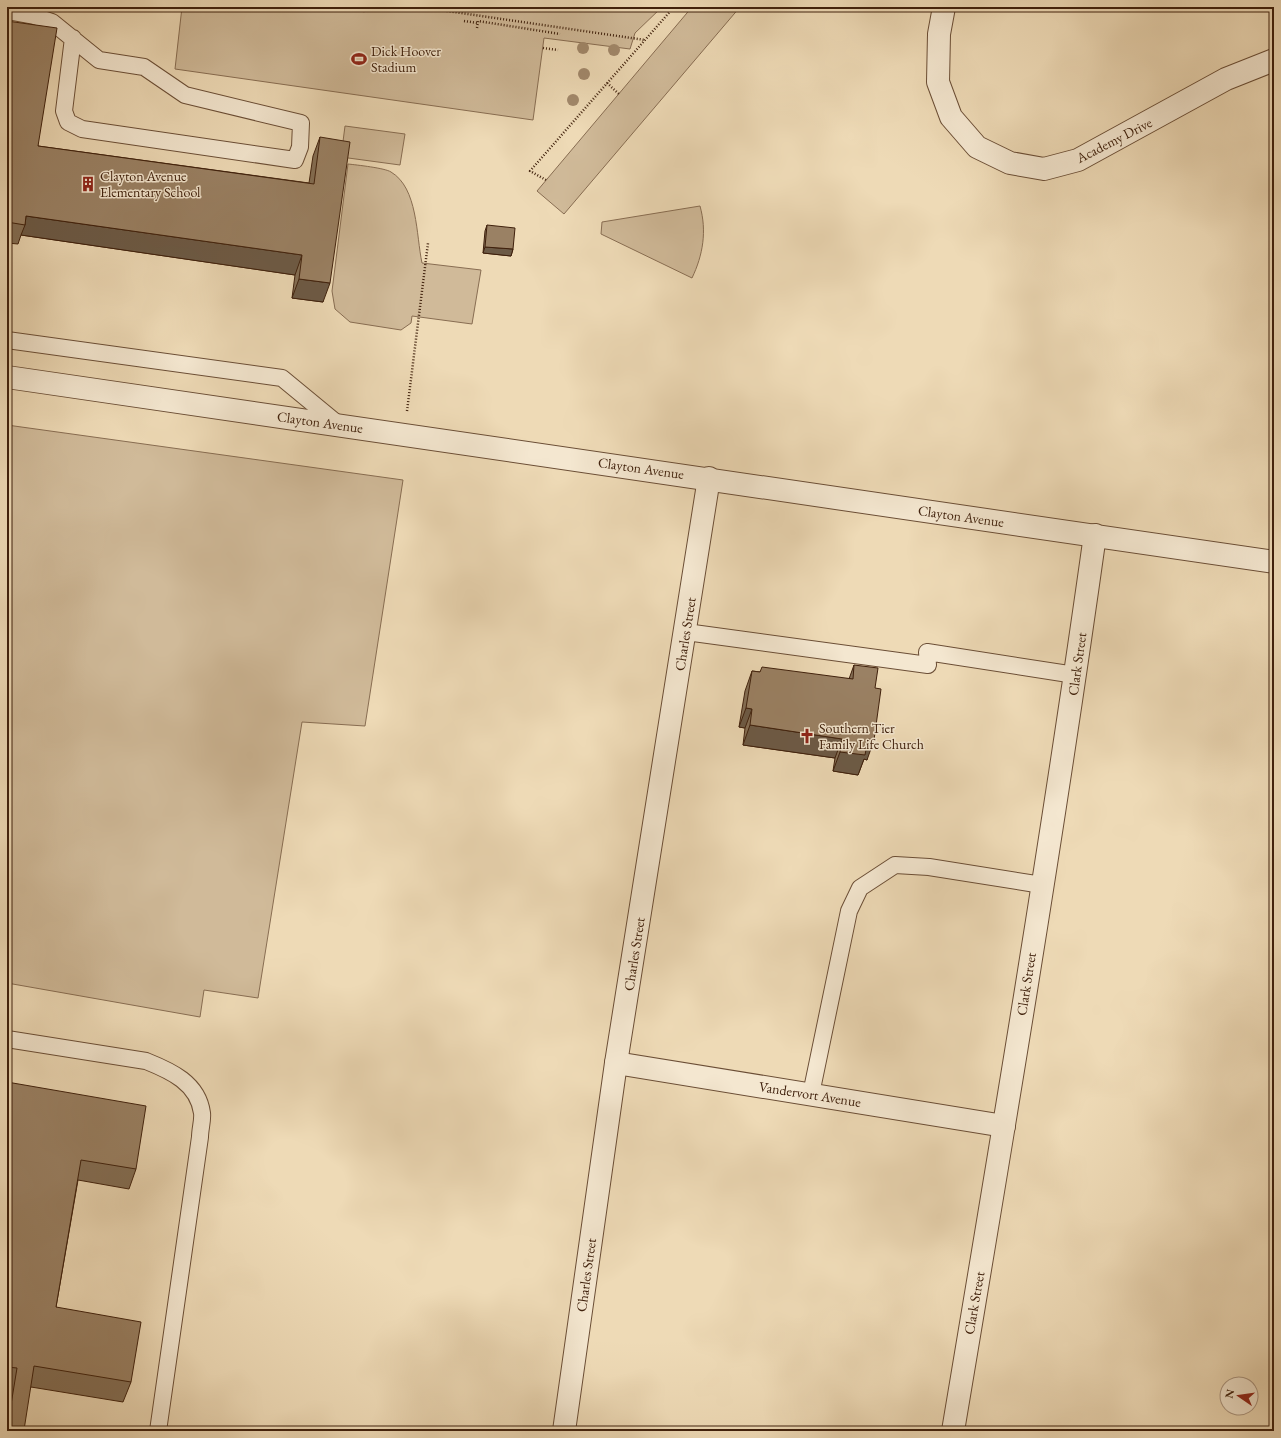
<svg xmlns="http://www.w3.org/2000/svg" width="1281" height="1438" viewBox="0 0 1281 1438" font-family="'EB Garamond',serif">
<style>
.green{fill:#d0ba99;stroke:#886d52}
.lines{fill:none;stroke-linecap:round;stroke-linejoin:round}
.lane-casing{stroke:#6b4e36;stroke-width:18}
.street-casing{stroke:#6b4e36;stroke-width:24}
.path{stroke:#3f200c;stroke-width:2.5;stroke-dasharray:1 2;stroke-linecap:butt}
.lane{stroke:#f4e7d0;stroke-width:16}
.street{stroke:#f4e7d0;stroke-width:22}
.tree{fill:#a2896c}
.wall{fill:#846f56;stroke:#3f200c}
.shaded-wall{fill:#6c5a46;stroke:#3f200c}
.building{fill:#9a8164;stroke:#3f200c}
.labels{text-anchor:middle;stroke-width:3;stroke-linejoin:round;paint-order:stroke}
.poi-label{font-size:14px;fill:#3f200c;stroke:#f4e7d0;text-anchor:start}
.street-label{font-size:14px;fill:#3f200c;stroke:#f4e7d0}
</style>
<rect width="100%" height="100%" fill="#eedab6"/>
<filter id="stains"><feTurbulence type="fractalNoise" baseFrequency=".005" numOctaves="4"/><feColorMatrix values="0 0 0 0 .2 0 0 0 0 .09 0 0 0 0 .02 0 0 0 .5 -.17"/></filter>
<radialGradient id="worn" r=".72"><stop offset=".6" stop-color="#630" stop-opacity="0"/><stop offset="1" stop-color="#630" stop-opacity=".3"/></radialGradient>
<g class="green">
<path d="M182 7H662L635 33 630 49 544 38 533 120 175 69Z"/>
<path d="M692 7H740L564 214 537 191Z"/>
<path d="M345 126 405 134 400 165 341 157Z"/>
<path d="M348 164C357 165 385 168 391 172 418 188 416 235 422 263L481 270 472 324 412 316 411 323 401 330 350 322 335 309 332 291Z"/>
<path d="M700 206C707 231 703 255 692 278L601 234 602 222Z"/>
<path d="M7 425 403 480 365 726 302 722 258 998 204 990 200 1017 7 983Z"/>
</g>
<g class="lines">
<defs>
<g id="lane">
<path d="M7 11 34 16 52 22 99 60 144 67 185 95 301 123 300 147 295 160 82 129 68 122 64 111 73 38"/>
<path d="M7 340 282 378 339 425"/>
<path d="M686 632 928 665 927 652 1075 675"/>
<path d="M7 1039 146 1061C171 1071 198 1083 202 1113 203 1120 200 1129 200 1137L158 1431"/>
<path d="M811 1094 849 911 860 888 895 865 929 867 1042 885"/>
</g>
<g id="street">
<path d="M944 7 939 34 938 82 951 117 977 147 1010 163 1044 169 1078 160 1226 79 1274 60"/>
<path d="M7 377 1274 562"/>
<path d="M616 1063 1004 1126"/>
<path d="M564 1431 616 1063 709 478"/>
<path d="M953 1431C1003 1133 1053 835 1095 535"/>
</g>
</defs>
<use href="#lane" class="lane-casing"/>
<use href="#street" class="street-casing"/>
<g class="path">
<path d="M420 7 645 40"/>
<path d="M363 12 364 7"/>
<path d="M464 21 478 23"/>
<path d="M477 28 478 21 560 34"/>
<path d="M543 48 558 50"/>
<path d="M607 83 619 94"/>
<path d="M546 180 530 171 674 7"/>
<path d="M407 411 428 243"/>
</g>
<use href="#lane" class="lane"/>
<use href="#street" class="street"/>
</g>
<g class="tree">
<circle cx="583" cy="48" r="6"/>
<circle cx="614" cy="50" r="6"/>
<circle cx="584" cy="74" r="6"/>
<circle cx="573" cy="100" r="6"/>
</g>
<g class="wall">
<path d="M7 21 38 146 309 183 313 156 320 137 323 302 292 298 295 275 21 235 18 244 7 243Z"/>
<path d="M487 225 513 249 511 256 483 253 485 231Z"/>
<path d="M854 665 867 760 864 759 858 775 833 771 835 758 743 745 745 728 739 727 745 691 752 671 760 672 849 679Z"/>
<path d="M7 1082 136 1169 129 1189 78 1180 56 1307 131 1382 123 1402 31 1387 7 1431V1404L10 1388H7Z"/>
</g>
<g class="shaded-wall">
<path d="M26 216 302 255 295 275 21 235 25 225Z"/>
<path d="M485 247 513 249 511 256 483 253Z"/>
<path d="M299 279 330 283 323 302 292 298Z"/>
<path d="M746 708 752 709 745 728 739 727Z"/>
<path d="M750 725 842 739 835 758 743 745Z"/>
<path d="M868 739 874 740 867 760 864 759 858 775 833 771 840 752Z"/>
</g>
<g class="building">
<path d="M7 21 57 28 38 146 314 184 320 137 350 142 330 283 299 279 302 255 26 216 25 225 7 222Z"/>
<path d="M487 225 515 228 513 249 485 247Z"/>
<path d="M854 665 878 668 875 688 881 689 874 740 868 739 865 755 840 752 842 739 750 725 752 709 746 708 752 671 760 672 762 667 853 679Z"/>
<path d="M7 1082 146 1106 136 1169 81 1160 56 1307 141 1322 131 1382 34 1366 24 1430 29 1431H7V1423H8L17 1368 7 1367Z"/>
</g>
<defs>
<symbol id="stadium-bare" viewBox="-9 -9 18 18"><path d="M0-5a6.5 5 0 1 0 0 10a6.5 5 0 1 0 0-10ZM-3.5-1.8h7v3.6h-7Z" fill="#8f2418" stroke="#f4e7d0" stroke-width="2.5" paint-order="stroke"/></symbol>
<symbol id="building-bare" viewBox="-9 -9 18 18"><path d="M-4-6H4V6H1V3H-1V6H-4ZM-2.5-4.3h1.7v1.8h-1.7ZM.8-4.3h1.7v1.8H.8ZM-2.5-1h1.7V.8h-1.7ZM.8-1h1.7V.8H.8Z" fill="#8f2418" stroke="#f4e7d0" stroke-width="2.5" paint-order="stroke"/></symbol>
<symbol id="church-bare" viewBox="-9 -9 18 18"><path d="M-1.2-6h2.4v3.5h3.3v2.4h-3.3V6h-2.4V-.1h-3.3v-2.4h3.3Z" fill="#8f2418" stroke="#f4e7d0" stroke-width="2.5" paint-order="stroke"/></symbol>
</defs>
<g fill-rule="evenodd">
<use href="#stadium-bare" x="348" y="48" width="22" height="22"/>
<use href="#building-bare" x="77" y="173" width="22" height="22"/>
<use href="#church-bare" x="796" y="725" width="22" height="22"/>
</g>
<g class="labels">
<g class="poi-label">
<text x="371" y="56">Dick Hoover<tspan x="371" dy="16">Stadium</tspan></text>
<text x="100" y="181">Clayton Avenue<tspan x="100" dy="16">Elementary School</tspan></text>
<text x="819" y="733">Southern Tier<tspan x="819" dy="16">Family Life Church</tspan></text>
</g>
<g class="street-label">
<text transform="translate(1114 140) rotate(-27)" y="5">Academy Drive</text>
<text transform="translate(320 422) rotate(8)" y="5">Clayton Avenue</text>
<text transform="translate(641 468) rotate(8)" y="5">Clayton Avenue</text>
<text transform="translate(961 516) rotate(8)" y="5">Clayton Avenue</text>
<text transform="translate(685 634) rotate(-81)" y="5">Charles Street</text>
<text transform="translate(1077 664) rotate(-82)" y="5">Clark Street</text>
<text transform="translate(634 954) rotate(-81)" y="5">Charles Street</text>
<text transform="translate(1026 984) rotate(-81)" y="5">Clark Street</text>
<text transform="translate(810 1094) rotate(9)" y="5">Vandervort Avenue</text>
<text transform="translate(586 1275) rotate(-82)" y="5">Charles Street</text>
<text transform="translate(974 1303) rotate(-80)" y="5">Clark Street</text>
</g>
</g>
<rect width="1281" height="1438" fill="none" stroke="#eedab6" stroke-width="24"/>
<rect x="8" y="8" width="1265" height="1422" fill="none" stroke="#3f200c" stroke-width="2"/>
<rect x="12" y="12" width="1257" height="1414" fill="none" stroke="#3f200c"/>
<g transform="translate(1239 1396) rotate(283)"><circle r="19" fill="#f4e7d0" stroke="#ac9782"/>
<path d="M0-3L7 15L0 10L-7 15Z" fill="#8f2418"/>
<text y="-6" font-size="11" font-weight="bold" text-anchor="middle" fill="#3f200c">N</text>
</g>
<rect width="100%" height="100%" filter="url(#stains)"/>
<rect width="100%" height="100%" fill="url(#worn)"/>
</svg>
